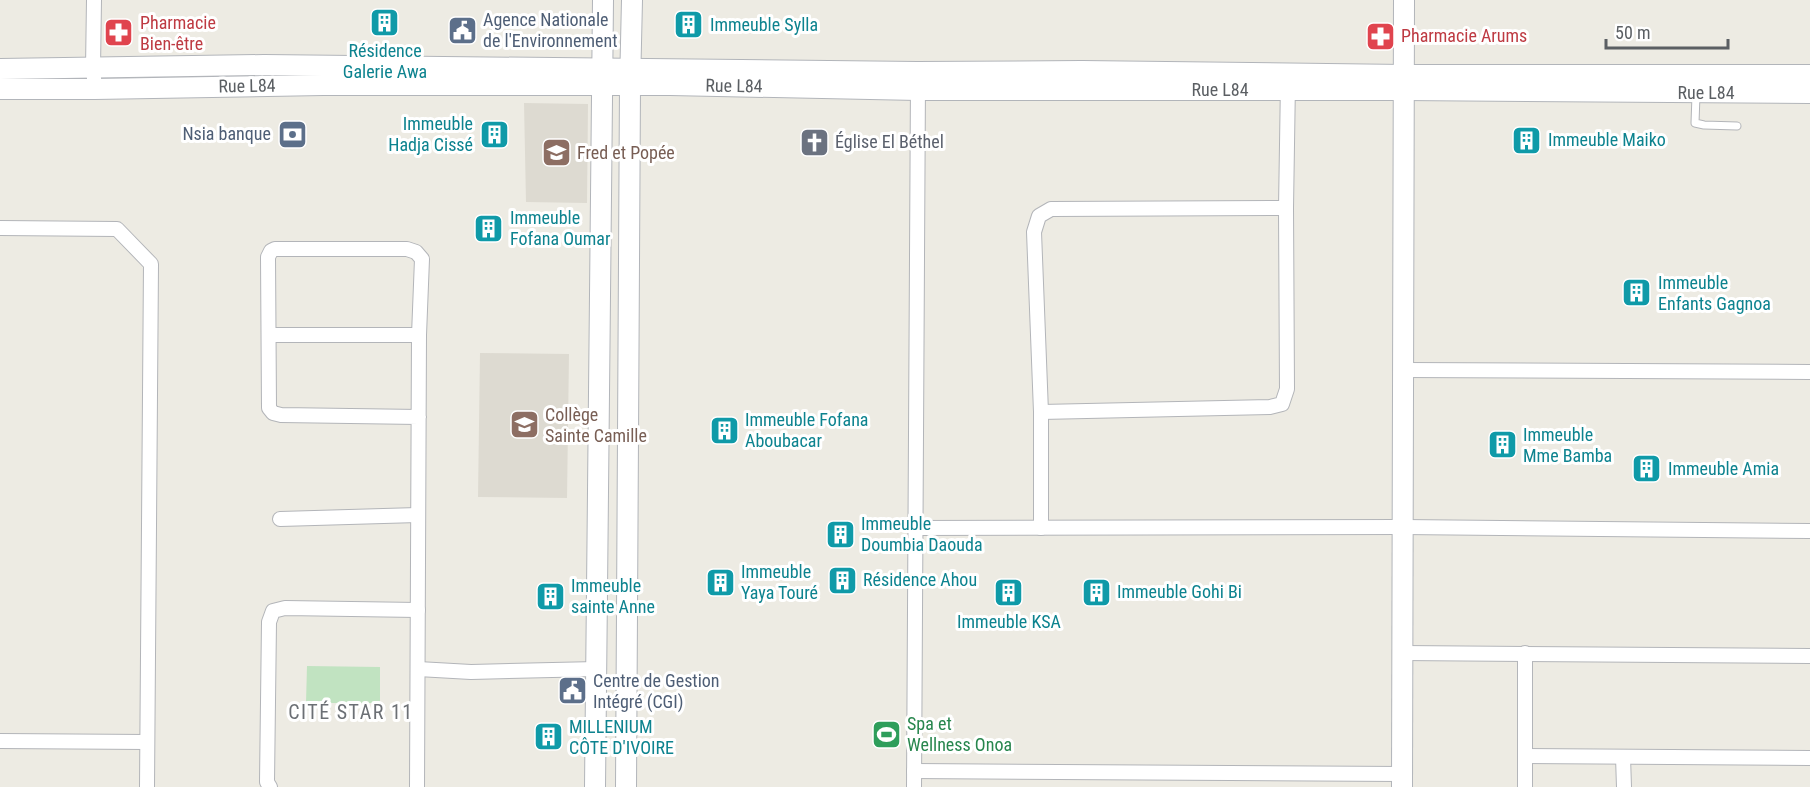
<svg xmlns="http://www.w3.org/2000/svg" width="1810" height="787" viewBox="0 0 1810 787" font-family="'Roboto Condensed',sans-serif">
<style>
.education{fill:#dddad1}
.green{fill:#c1e3c1}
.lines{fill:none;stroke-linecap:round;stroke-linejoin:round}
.lane-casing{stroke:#b3b5b9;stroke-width:9}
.street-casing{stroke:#b3b5b9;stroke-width:16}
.secondary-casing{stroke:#b2b5ba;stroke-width:22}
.lane{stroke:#fff;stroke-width:7}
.street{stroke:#fff;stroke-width:14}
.secondary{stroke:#fff;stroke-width:20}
.labels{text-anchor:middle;stroke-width:6;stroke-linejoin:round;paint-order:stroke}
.service-label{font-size:18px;fill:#4e5e75;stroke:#fff;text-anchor:start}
.health-label{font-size:18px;fill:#be3a42;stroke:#fff;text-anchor:start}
.culture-label{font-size:18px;fill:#0d838f;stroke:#fff;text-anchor:start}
.street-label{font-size:18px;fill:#5b5f63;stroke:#fff}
.worship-label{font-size:18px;fill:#5b616d;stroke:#fff;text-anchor:start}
.education-label{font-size:18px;fill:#785e54;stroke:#fff;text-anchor:start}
.leisure-label{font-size:18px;fill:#27864d;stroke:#fff;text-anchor:start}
.neighbourhood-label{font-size:20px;letter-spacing:1.5px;fill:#6c7075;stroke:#fff}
</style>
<rect width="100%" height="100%" fill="#edebe3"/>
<g class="education">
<path d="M524 103 588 104 587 203 526 202Z"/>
<path d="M480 353 569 354 567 498 478 497Z"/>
</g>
<path class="green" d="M307 666 380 667V703H306Z"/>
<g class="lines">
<defs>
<path id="lane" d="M1696 95 1695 123 1704 125 1737 126"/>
<g id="street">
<path d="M94 0 93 68 95 89"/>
<path d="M0 228 117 229 151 264 147 787"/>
<path d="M270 335H419"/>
<path d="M1404 370 1810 372"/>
<path d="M1041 412 1270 407 1282 404 1287 389 1286 208 1288 81"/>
<path d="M280 519 418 515"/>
<path d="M914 528 1403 527 1810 531"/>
<path d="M1041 528V412L1034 232 1039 216 1051 209 1286 208"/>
<path d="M1402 653 1810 656"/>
<path d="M1525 653V787"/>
<path d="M418 669 471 672 597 669"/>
<path d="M0 741 147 742"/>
<path d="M1525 756 1810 758"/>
<path d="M1623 757 1624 787"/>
<path d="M914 771 1402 774"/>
<path d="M270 787 267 782 269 622 273 611 285 608 418 610"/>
<path d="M417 787 419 335 422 259 416 252 407 249H275L271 251 268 257 269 408 273 413 281 415 419 417"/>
<path d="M914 787 918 81"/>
</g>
<g id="secondary">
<path d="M0 69 264 65 917 72 1082 71 1404 75H1810"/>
<path d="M0 89H95L323 85H670L918 90H1404L1810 93"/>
<path d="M595 787 603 0"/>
<path d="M626 787 630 86 632 0"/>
<path d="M1402 787 1404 0"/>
</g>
</defs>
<use href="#lane" class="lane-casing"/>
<use href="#street" class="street-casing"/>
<use href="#secondary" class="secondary-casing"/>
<use href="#lane" class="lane"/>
<use href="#street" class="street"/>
<use href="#secondary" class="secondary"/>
</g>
<defs>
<symbol id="building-square" viewBox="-11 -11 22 22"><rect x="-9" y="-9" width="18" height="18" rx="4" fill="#0f9aa8" stroke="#fff"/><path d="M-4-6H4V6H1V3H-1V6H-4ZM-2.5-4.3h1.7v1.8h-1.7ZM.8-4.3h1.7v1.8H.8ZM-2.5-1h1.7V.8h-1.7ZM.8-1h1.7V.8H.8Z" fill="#fff"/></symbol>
<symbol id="civic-square" viewBox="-11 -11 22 22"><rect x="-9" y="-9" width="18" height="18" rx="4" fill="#5c6f8a" stroke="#fff"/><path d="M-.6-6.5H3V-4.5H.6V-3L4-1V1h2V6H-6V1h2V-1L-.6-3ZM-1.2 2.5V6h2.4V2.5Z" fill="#fff"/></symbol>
<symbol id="pharmacy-square" viewBox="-11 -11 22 22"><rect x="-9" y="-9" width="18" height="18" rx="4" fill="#e0444e" stroke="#fff"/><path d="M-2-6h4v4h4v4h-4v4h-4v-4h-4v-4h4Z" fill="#fff"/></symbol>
<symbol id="bank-square" viewBox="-11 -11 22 22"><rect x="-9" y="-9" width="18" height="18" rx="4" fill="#5c6f8a" stroke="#fff"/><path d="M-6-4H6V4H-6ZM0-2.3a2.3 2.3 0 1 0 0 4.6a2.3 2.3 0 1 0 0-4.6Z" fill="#fff"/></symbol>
<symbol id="church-square" viewBox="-11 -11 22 22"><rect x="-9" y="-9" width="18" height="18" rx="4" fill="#6b7280" stroke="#fff"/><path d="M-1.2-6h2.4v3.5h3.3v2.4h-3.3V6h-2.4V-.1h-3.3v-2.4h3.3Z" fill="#fff"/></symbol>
<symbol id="school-square" viewBox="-11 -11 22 22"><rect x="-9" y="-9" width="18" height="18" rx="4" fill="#8d6e63" stroke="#fff"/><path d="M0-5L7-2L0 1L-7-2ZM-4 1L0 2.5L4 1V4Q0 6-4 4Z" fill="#fff"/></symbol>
<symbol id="stadium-square" viewBox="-11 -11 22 22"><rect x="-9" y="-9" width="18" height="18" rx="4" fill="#2e9e5b" stroke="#fff"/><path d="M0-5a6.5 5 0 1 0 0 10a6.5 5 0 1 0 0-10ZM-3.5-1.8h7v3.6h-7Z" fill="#fff"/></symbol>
</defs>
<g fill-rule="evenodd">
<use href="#building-square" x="368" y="6" width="33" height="33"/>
<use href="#building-square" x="672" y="8" width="33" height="33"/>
<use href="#civic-square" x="446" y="14" width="33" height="33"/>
<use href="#pharmacy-square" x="102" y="16" width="33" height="33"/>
<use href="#pharmacy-square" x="1364" y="20" width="33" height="33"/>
<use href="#bank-square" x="276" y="118" width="33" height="33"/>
<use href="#building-square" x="478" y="118" width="33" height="33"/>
<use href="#building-square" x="1510" y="124" width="33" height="33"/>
<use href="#church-square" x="798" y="126" width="33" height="33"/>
<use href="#school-square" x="540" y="136" width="33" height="33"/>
<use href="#building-square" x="472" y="212" width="33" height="33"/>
<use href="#building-square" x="1620" y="276" width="33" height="33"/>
<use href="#school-square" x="508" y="408" width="33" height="33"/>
<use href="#building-square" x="708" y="414" width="33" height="33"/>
<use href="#building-square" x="1486" y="428" width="33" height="33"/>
<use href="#building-square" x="1630" y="452" width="33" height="33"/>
<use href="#building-square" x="824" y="518" width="33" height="33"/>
<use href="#building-square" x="826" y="564" width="33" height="33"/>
<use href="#building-square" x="704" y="566" width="33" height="33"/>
<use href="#building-square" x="1080" y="576" width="33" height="33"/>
<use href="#building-square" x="992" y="576" width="33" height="33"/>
<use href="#building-square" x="534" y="580" width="33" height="33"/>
<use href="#civic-square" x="556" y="674" width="33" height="33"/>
<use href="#stadium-square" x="870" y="718" width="33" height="33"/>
<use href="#building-square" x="532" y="720" width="33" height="33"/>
</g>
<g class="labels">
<g class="service-label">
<text x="483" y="26">Agence Nationale<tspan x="483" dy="21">de l'Environnement</tspan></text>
<text x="271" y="140" text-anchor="end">Nsia banque</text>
<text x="593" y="687">Centre de Gestion<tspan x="593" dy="21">Intégré (CGI)</tspan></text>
</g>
<g class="health-label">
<text x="140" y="29">Pharmacie<tspan x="140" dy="21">Bien-être</tspan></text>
<text x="1401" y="42">Pharmacie Arums</text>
</g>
<g class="culture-label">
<text x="710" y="31">Immeuble Sylla</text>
<text x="385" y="57" text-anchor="middle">Résidence<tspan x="385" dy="21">Galerie Awa</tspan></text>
<text x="473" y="130" text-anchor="end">Immeuble<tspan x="473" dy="21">Hadja Cissé</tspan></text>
<text x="1548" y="146">Immeuble Maiko</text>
<text x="510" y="224">Immeuble<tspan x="510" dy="21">Fofana Oumar</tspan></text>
<text x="1658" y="289">Immeuble<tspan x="1658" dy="21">Enfants Gagnoa</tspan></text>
<text x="745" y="426">Immeuble Fofana<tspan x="745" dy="21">Aboubacar</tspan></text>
<text x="1523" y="441">Immeuble<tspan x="1523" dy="21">Mme Bamba</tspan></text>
<text x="1668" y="475">Immeuble Amia</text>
<text x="861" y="530">Immeuble<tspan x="861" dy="21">Doumbia Daouda</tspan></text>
<text x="741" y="578">Immeuble<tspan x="741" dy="21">Yaya Touré</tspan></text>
<text x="863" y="586">Résidence Ahou</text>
<text x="571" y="592">Immeuble<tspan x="571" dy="21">sainte Anne</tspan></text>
<text x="1117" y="598">Immeuble Gohi Bi</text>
<text x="1009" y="628" text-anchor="middle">Immeuble KSA</text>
<text x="569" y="733">MILLENIUM<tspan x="569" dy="21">CÔTE D'IVOIRE</tspan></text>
</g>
<g class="street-label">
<text transform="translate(247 86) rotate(-1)" y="6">Rue L84</text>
<text transform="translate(734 86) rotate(1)" y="6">Rue L84</text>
<text x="1220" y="96">Rue L84</text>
<text x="1706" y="99">Rue L84</text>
</g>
<g class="worship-label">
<text x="835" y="148">Église El Béthel</text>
</g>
<g class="education-label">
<text x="577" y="159">Fred et Popée</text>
<text x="545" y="421">Collège<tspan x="545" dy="21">Sainte Camille</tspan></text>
</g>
<g class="leisure-label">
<text x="907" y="730">Spa et<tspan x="907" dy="21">Wellness Onoa</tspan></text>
</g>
<g class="neighbourhood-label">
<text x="351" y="719">CITÉ STAR 11</text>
</g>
</g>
<path d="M1606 39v9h122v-9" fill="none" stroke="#5b5f63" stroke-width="3"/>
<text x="1615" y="39" font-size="18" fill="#5b5f63" stroke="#ffffff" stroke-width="4.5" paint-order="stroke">50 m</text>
</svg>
